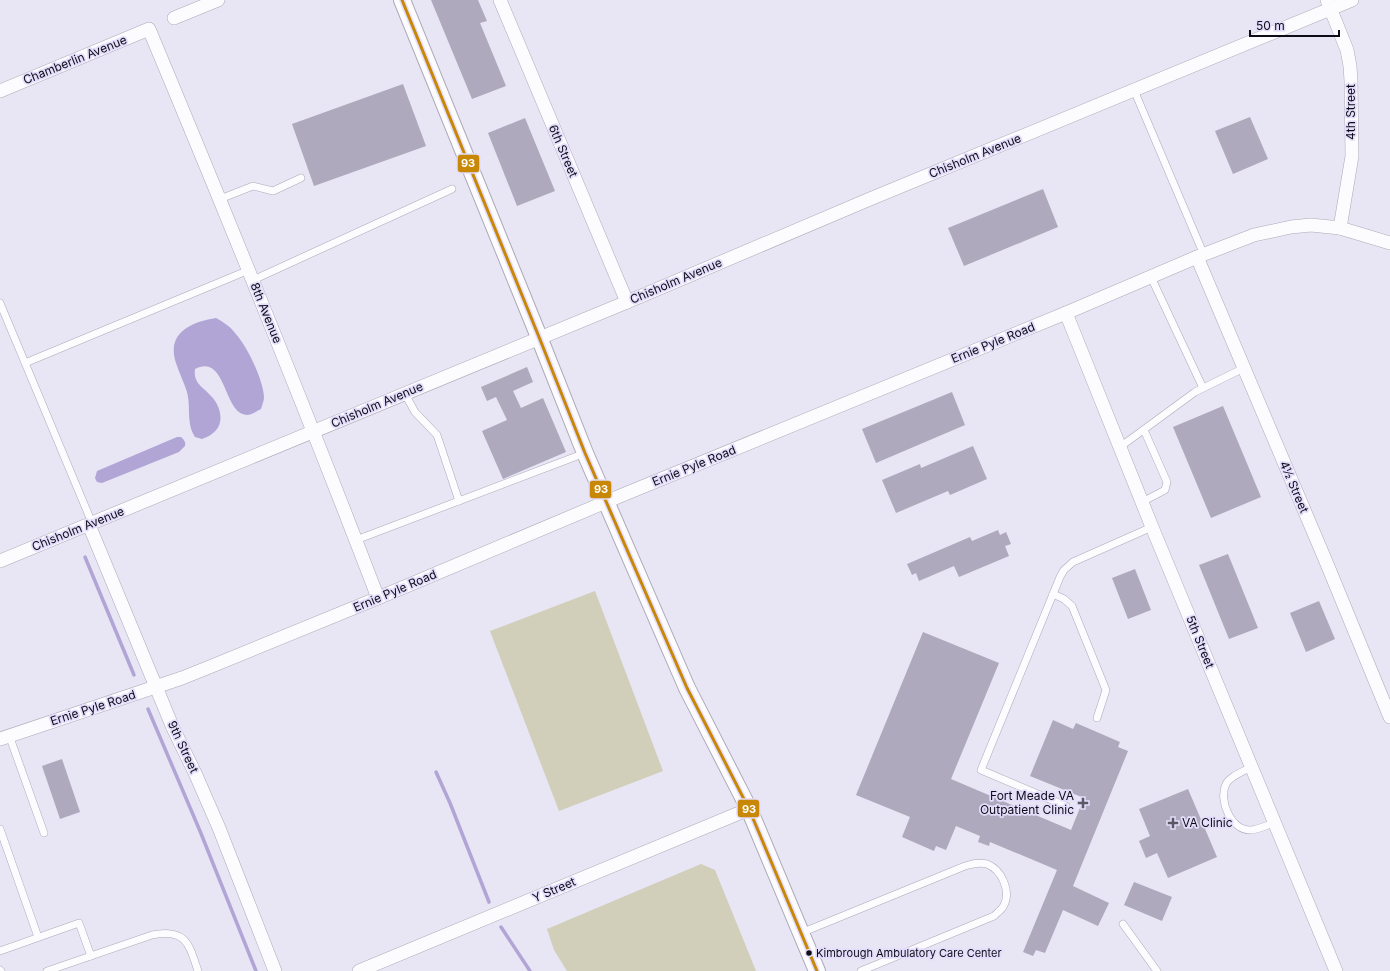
<svg xmlns="http://www.w3.org/2000/svg" width="1390" height="971" viewBox="0 0 1390 971" font-family="Inter,sans-serif">
<style>
.green{fill:#d1ceb9}
.water{fill:#b1a5d6}
.lines{fill:none;stroke-linecap:round;stroke-linejoin:round}
.stream{stroke:#b1a5d6;stroke-width:3.5}
.building{fill:#aea9bc}
.service-casing{stroke:#acaab6;stroke-width:8}
.minor-casing{stroke:#acaab6;stroke-width:14}
.tertiary-casing{stroke:#acaab6;stroke-width:18}
.service{stroke:#fcfbfe;stroke-width:7}
.minor{stroke:#fcfbfe;stroke-width:13}
.tertiary{stroke:#fcfbfe;stroke-width:16}
.bus-1-casing{stroke:#e4defc;stroke-width:6}
.bus-1{stroke:#c88704;stroke-width:3}
.poi-dot{fill:#5a5864;stroke:#e4defc;stroke-width:1.5}
.bus-dot{fill:#0e0c16;stroke:#e4defc;stroke-width:1.5}
.labels{text-anchor:middle;stroke-width:3.5;stroke-linejoin:round;paint-order:stroke}
.bus-label{font-size:11px;fill:#0e0c16;stroke:#e4defc;text-anchor:start}
.street-label{font-size:12px;fill:#0e0c16;stroke:#e4defc}
.poi-label{font-size:12px;fill:#0e0c16;stroke:#e4defc;text-anchor:end}
.line-badge{stroke:#e4defc;stroke-width:1.5}
.badge-label{font-size:11px;text-anchor:middle;font-weight:bold;fill:#fff}
</style>
<rect width="100%" height="100%" fill="#e8e5f5"/>
<g class="green">
<path d="M595 591 663 771 559 811 490 631Z"/>
<path d="M701 864 715 870 756 971H567L554 950 547 929Z"/>
</g>
<g class="water">
<path d="M216 318C223 322 230 326 235 333 247 346 263 379 264 397 264 401 262 405 261 409 257 411 251 415 247 415 223 415 227 353 195 369 193 384 204 387 212 397 221 407 225 424 213 433 210 436 206 437 202 439L195 437C186 423 191 407 187 392 184 382 179 373 176 363 166 333 191 322 216 318Z"/>
<path d="M177 437H181C184 440 186 442 185 446L179 452 102 483 97 482 95 478 97 471Z"/>
</g>
<g class="lines">
<g class="stream">
<path d="M85 557 134 675"/>
<path d="M148 709 200 831 256 971"/>
<path d="M436 772 450 803 489 902"/>
<path d="M501 927 530 971"/>
</g>
</g>
<g class="building">
<path d="M431 0H478L487 21 480 23 506 86 472 99Z"/>
<path d="M403 84 426 146 314 186 292 124Z"/>
<path d="M1250 117 1268 159 1233 174 1215 131Z"/>
<path d="M525 118 555 191 517 206 488 133Z"/>
<path d="M1043 189 1058 227 964 266 948 228Z"/>
<path d="M527 367 533 382 513 391 521 408 543 398 566 452 503 479 482 431 507 420 496 397 487 401 481 387Z"/>
<path d="M952 392 965 425 876 463 862 429Z"/>
<path d="M1223 406 1261 497 1211 518 1173 427Z"/>
<path d="M973 446 987 479 950 495 948 491 896 513 882 480 920 464 921 468Z"/>
<path d="M998 530 1000 535 1006 532 1011 544 1005 546 1009 556 959 577 954 566 919 581 916 573 912 575 907 564 970 537 972 541Z"/>
<path d="M1228 554 1258 628 1229 639 1199 565Z"/>
<path d="M1135 569 1151 610 1128 619 1112 578Z"/>
<path d="M1319 601 1335 639 1306 652 1290 613Z"/>
<path d="M923 632 999 663 951 779 1071 830 1084 798 1030 776 1053 720 1073 729 1076 723 1120 742 1118 747 1128 751 1073 886 1109 903 1098 926 1063 910 1045 953 1036 950 1033 956 1023 952 1057 870 990 842 989 846 978 842 980 836 956 826 946 850 936 846 934 851 902 837 910 817 856 795Z"/>
<path d="M62 759 80 812 60 819 42 766Z"/>
<path d="M1188 789 1217 857 1168 878 1157 853 1146 858 1139 841 1150 836 1139 809Z"/>
<path d="M1134 882 1172 897 1162 921 1124 905Z"/>
</g>
<g class="lines">
<defs>
<g id="service">
<path d="M1134 90 1204 255"/>
<path d="M220 199 253 186 273 191 301 178"/>
<path d="M1151 277 1203 388"/>
<path d="M253 280 452 189"/>
<path d="M0 303 92 523"/>
<path d="M25 363 249 270"/>
<path d="M405 394 415 412 437 435 459 501"/>
<path d="M1120 447 1195 392 1244 368"/>
<path d="M1142 502 1165 490 1167 482 1144 430"/>
<path d="M356 540 585 453"/>
<path d="M1053 594 1064 599 1072 606 1106 690 1097 718"/>
<path d="M9 735 44 833"/>
<path d="M1251 767C1243 772 1230 776 1226 784 1218 800 1231 830 1250 830 1258 830 1267 825 1274 823"/>
<path d="M1066 806 981 770 1060 577 1064 570 1073 562 1152 527"/>
<path d="M0 829 38 937"/>
<path d="M1123 924 1157 971"/>
<path d="M801 933 965 866C972 864 979 862 987 864 1002 870 1012 892 1003 907 1001 910 997 913 994 916L861 971"/>
<path d="M0 951 79 923 91 956"/>
<path d="M0 970 1 971"/>
<path d="M47 971 152 935C186 928 189 944 198 971"/>
</g>
<g id="minor">
<path d="M500 0 627 302"/>
<path d="M1327 0 1347 50 1350 66 1351 81 1352 156 1340 228"/>
<path d="M174 18 218 0"/>
<path d="M0 91 149 29C228 218 305 407 378 598"/>
<path d="M1197 257 1327 564 1390 717"/>
<path d="M1066 313 1152 527 1336 971"/>
<path d="M89 525 173 728 195 773 219 828 275 971"/>
<path d="M0 561 627 302 870 199 1352 0"/>
<path d="M0 739 182 678 207 668 378 598 620 496 1066 313 1197 257 1254 235 1291 227 1311 225 1340 228 1390 243"/>
<path d="M359 971 749 809"/>
</g>
<path id="tertiary" d="M402 0 539 337 585 453 687 688 749 809 817 971"/>
</defs>
<use href="#service" class="service-casing"/>
<use href="#minor" class="minor-casing"/>
<use href="#tertiary" class="tertiary-casing"/>
<use href="#service" class="service"/>
<use href="#minor" class="minor"/>
<use href="#tertiary" class="tertiary"/>
<defs>
<path id="bus-1" d="M402 0 539 337 585 453 687 688 749 809 817 971"/>
</defs>
<use href="#bus-1" class="bus-1-casing"/>
<use href="#bus-1" class="bus-1"/>
</g>
<g class="poi-dot">
<path d="M1081 797h4v4h4v4h-4v4h-4v-4h-4v-4h4z"/>
<path d="M1171 817h4v4h4v4h-4v4h-4v-4h-4v-4h4z"/>
</g>
<circle class="bus-dot" cx="809" cy="953" r="3.5"/>
<g class="labels">
<g class="bus-label">
<text x="816" y="957">Kimbrough Ambulatory Care Center</text>
</g>
<g class="street-label">
<text transform="translate(75 60) rotate(-22)" y="4">Chamberlin Avenue</text>
<text transform="translate(1351 112) rotate(-90)" y="4">4th Street</text>
<text transform="translate(563 151) rotate(67)" y="4">6th Street</text>
<text transform="translate(975 156) rotate(-22)" y="4">Chisholm Avenue</text>
<text transform="translate(676 281) rotate(-23)" y="4">Chisholm Avenue</text>
<text transform="translate(266 313) rotate(68)" y="4">8th Avenue</text>
<text transform="translate(993 343) rotate(-22)" y="4">Ernie Pyle Road</text>
<text transform="translate(377 405) rotate(-23)" y="4">Chisholm Avenue</text>
<text transform="translate(694 466) rotate(-22)" y="4">Ernie Pyle Road</text>
<text transform="translate(1294 487) rotate(67)" y="4">4½ Street</text>
<text transform="translate(78 529) rotate(-22)" y="4">Chisholm Avenue</text>
<text transform="translate(395 591) rotate(-23)" y="4">Ernie Pyle Road</text>
<text transform="translate(1200 642) rotate(68)" y="4">5th Street</text>
<text transform="translate(93 708) rotate(-18)" y="4">Ernie Pyle Road</text>
<text transform="translate(183 747) rotate(65)" y="4">9th Street</text>
<text transform="translate(554 890) rotate(-23)" y="4">Y Street</text>
</g>
<g class="poi-label">
<text x="1074" y="800">Fort Meade VA<tspan x="1074" dy="14">Outpatient Clinic</tspan></text>
<text x="1182" y="827" text-anchor="start">VA Clinic</text>
</g>
</g>
<g class="line-badge">
<rect x="457" y="154" width="23" height="19" rx="4" fill="#c88704"/>
<rect x="589" y="480" width="23" height="19" rx="4" fill="#c88704"/>
<rect x="737" y="799" width="23" height="19" rx="4" fill="#c88704"/>
</g>
<g class="badge-label">
<text x="468" y="167">93</text>
<text x="601" y="493">93</text>
<text x="749" y="813">93</text>
</g>
<path d="M1250 30v6h89v-6" fill="none" stroke="#0e0c16" stroke-width="2"/>
<text x="1256" y="30" font-size="12" fill="#0e0c16" stroke="#e4defc" stroke-width="3" paint-order="stroke">50 m</text>
</svg>
